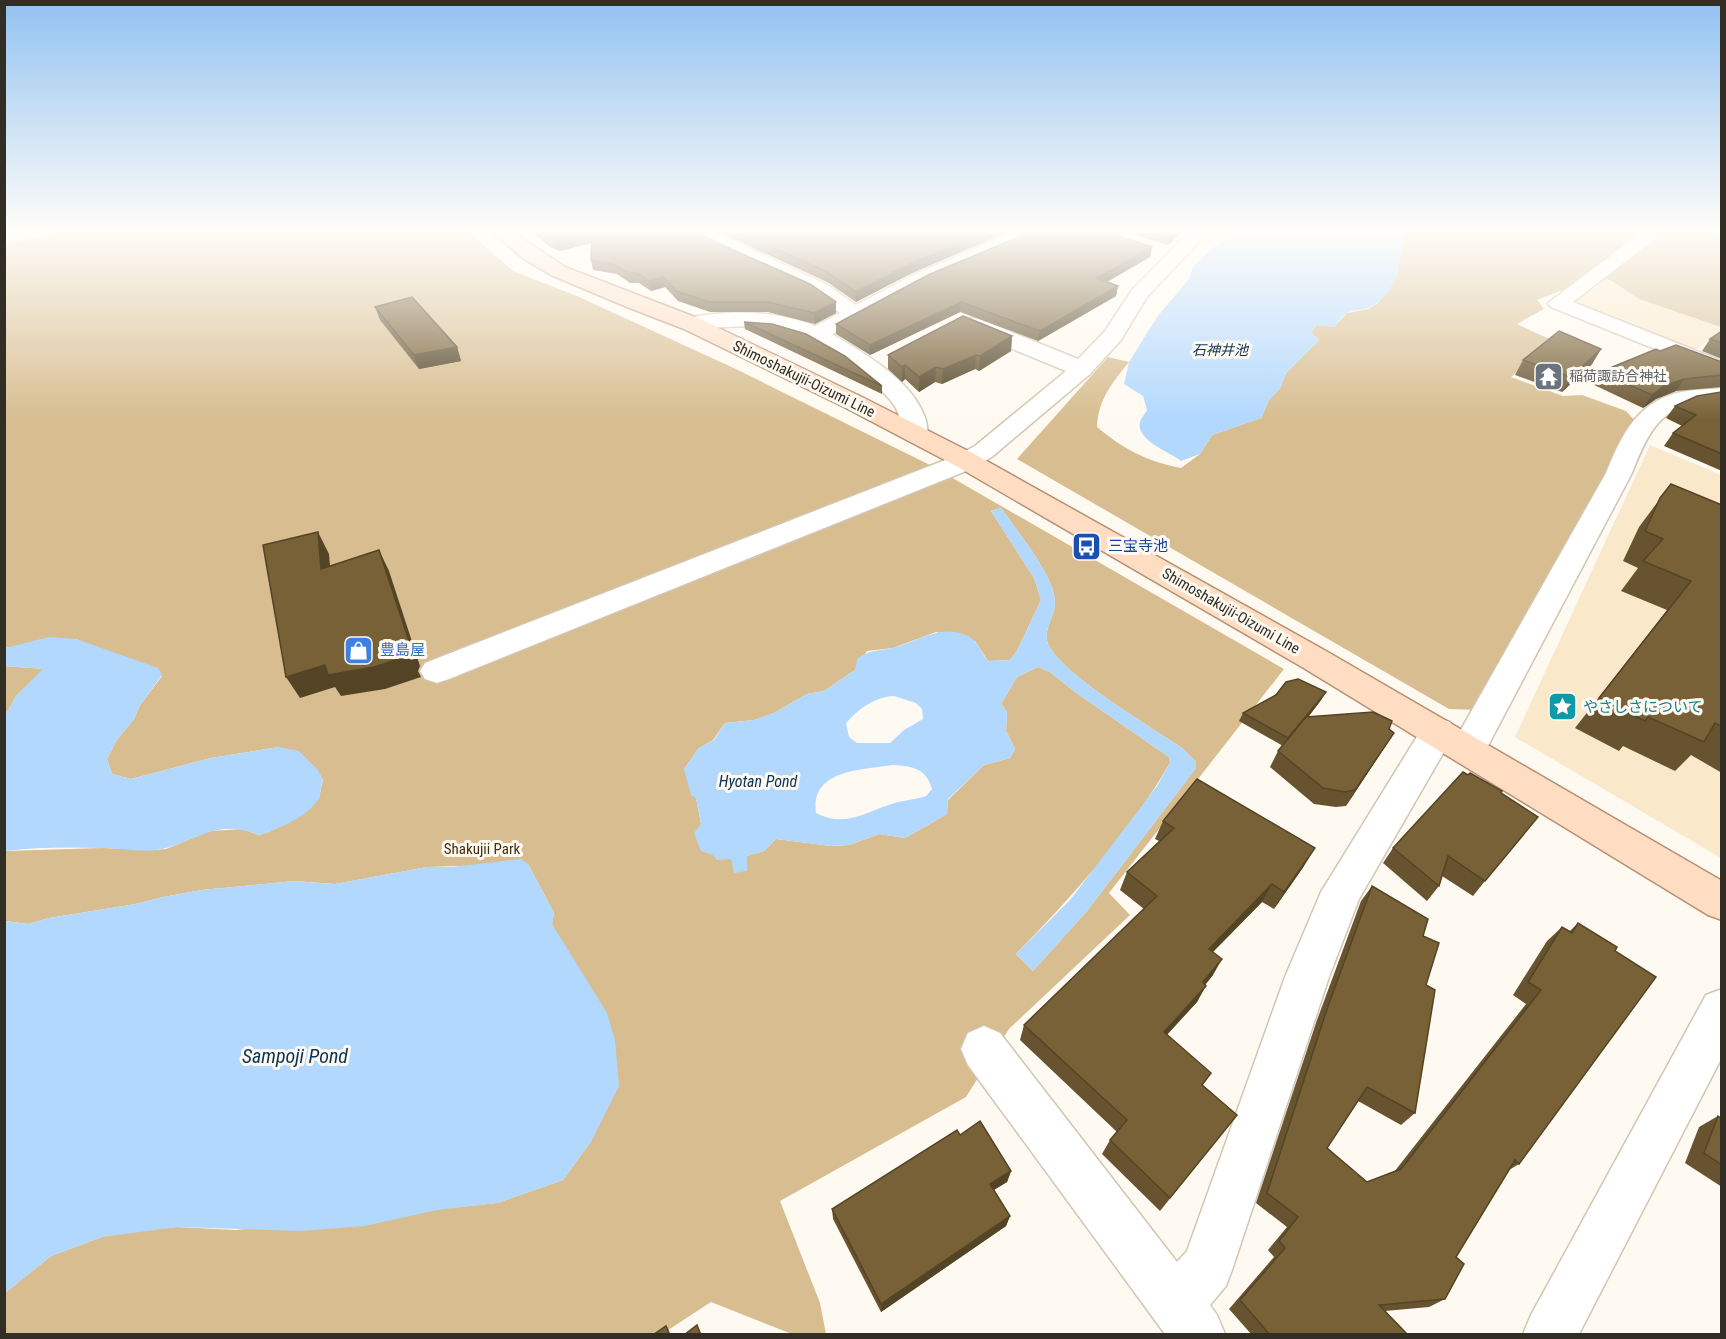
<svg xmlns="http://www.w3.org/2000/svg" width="1726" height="1339" viewBox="0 0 1726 1339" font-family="'Roboto Condensed','Noto Sans JP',sans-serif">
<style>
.green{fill:#fae8ca}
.forest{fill:#d7bd90;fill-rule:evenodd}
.water{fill:#b2d8fe;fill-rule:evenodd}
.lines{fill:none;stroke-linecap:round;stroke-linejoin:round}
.minor-casing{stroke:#d2c6b2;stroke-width:3}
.major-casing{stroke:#b69072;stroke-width:3}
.minor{fill:#fff;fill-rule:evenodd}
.major{fill:#feddc3;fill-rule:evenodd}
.wall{fill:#67532f}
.shaded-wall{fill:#544426}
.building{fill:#786137;stroke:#544426;stroke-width:1.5}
.labels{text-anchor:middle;stroke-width:6;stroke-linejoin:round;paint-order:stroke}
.far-water-label{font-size:14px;font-style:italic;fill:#093356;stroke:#fffaf1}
.far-worship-label{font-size:14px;fill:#5b616d;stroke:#fffaf1;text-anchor:start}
.street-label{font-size:15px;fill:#322d25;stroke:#fffaf1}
.transit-label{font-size:15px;fill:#164399;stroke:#fffaf1;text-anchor:start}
.shop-label{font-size:15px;fill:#366cbe;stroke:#fffaf1;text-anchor:start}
.culture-label{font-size:15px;fill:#0d838f;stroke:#fffaf1;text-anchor:start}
.park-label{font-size:15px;fill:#422f0a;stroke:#fffaf1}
.water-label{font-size:16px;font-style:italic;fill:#093356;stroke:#fffaf1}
.near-water-label{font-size:20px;font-style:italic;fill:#093356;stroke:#fffaf1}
</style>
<rect width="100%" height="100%" fill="#fffaf1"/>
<g class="green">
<path d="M1676 233H1713L1721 235V332L1693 352 1574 305 1571 301Z"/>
<path d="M1650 445 1721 475V858L1515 737Z"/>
</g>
<g class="forest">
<path d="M60 233H470L513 271 577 296 738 370 930 465 1284 669 1109 893 1130 915 1009 1029 966 1097 780 1201 820 1303 826 1334H792L711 1302 662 1334H5V1293L51 1256 102 1237 124 1232 177 1227 236 1230 497 1203 563 1180 592 1140 552 924 554 913 528 864 427 867 335 884 294 881 202 890 163 897 136 904 49 918 28 924 5 921V851L102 848 155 850 166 849 210 831 242 829 259 835 269 832 304 813 319 798 323 779 279 747 211 758 131 779 112 774 107 759 116 741 134 719 140 705 162 676 76 639 5 648V244ZM1001 508C1016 530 1055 576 1055 602 1056 617 1041 630 1049 646 1066 677 1150 726 1182 748L1196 762V768L1087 911 1033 971 1016 954C1073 896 1129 833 1170 763L1169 757 1075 692 1050 672 1038 667 1017 677 1001 704 1007 712 1006 731 1015 749 1010 758 984 765 948 800 947 814 905 838 879 834 849 845 831 846 776 839 764 851 747 856 701 824 696 798 684 769 698 749 713 740 725 723 754 720 774 713 807 694 824 691 855 670 867 651 893 648 936 632 975 641 988 661 1010 660 1017 651 1041 600 1034 578 991 511Z"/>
<path d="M1405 233H1703L1721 238V327L1639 299 1612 281 1598 276 1537 300 1544 309 1517 324 1586 356 1593 368 1578 372 1535 357 1511 377 1563 396 1582 395 1626 411 1637 423 1479 710 1449 709 1017 459 1108 357 1129 362C1112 383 1098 400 1097 427 1125 450 1146 461 1181 468L1200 454 1212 435 1261 418 1269 400 1280 388 1286 373 1319 340 1311 332 1317 325 1334 327 1347 313 1368 309 1378 303 1397 274Z"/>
<path d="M5 666 44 669 16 696 5 716Z"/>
</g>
<g class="water">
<path d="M1233 233H1405C1400 260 1398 294 1370 307 1363 311 1354 309 1347 313 1343 315 1338 323 1334 327L1317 325 1311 332 1319 340 1286 373 1280 388 1269 400 1261 418 1212 435 1200 454 1181 461C1169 452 1136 440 1140 423 1140 419 1145 414 1147 410L1143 396 1124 384 1129 362 1157 317 1189 279 1193 267 1214 247 1231 238Z"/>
<path d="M1001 508C1016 530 1055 576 1055 602 1056 617 1041 630 1049 646 1066 677 1150 726 1182 748L1196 762V768L1087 911 1033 971 1016 954 1070 900 1157 786 1170 763 1169 757 1075 692 1050 672 1038 667 1017 677 1001 704 1007 712 1006 731 1015 749 1010 758 984 765 948 799 947 814 905 838 879 834 849 845 831 846 776 839 764 851 747 856V871L734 873 731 859 717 860 713 855 701 851 694 833 701 824 696 798 691 795 684 769 698 749 714 740 725 723 754 720 774 713 807 694 824 691 855 670 857 659C868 650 878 651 892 648 918 642 940 623 968 636 978 641 981 653 988 661L1010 660 1017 651 1041 600 1034 578 991 511ZM894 696 916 703 922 709 923 719 904 730 890 743H857L849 737 846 723C859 709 874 697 894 696ZM892 765C912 766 926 768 932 789L926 796C917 799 907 800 898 802 868 810 847 829 816 813 810 769 863 770 892 765Z"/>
<path d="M49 637 76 639 158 668 162 675 140 705 134 719 116 741 107 759 112 774 131 779 211 758 279 747 299 751 317 769 323 779C321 785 321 792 319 798 312 814 276 831 259 835 219 819 202 838 166 848 147 854 122 848 102 848 70 847 36 847 5 851V716L16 696 43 669 5 666V648Z"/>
<path d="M521 859 528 864 554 913 552 924 607 1013 615 1040 619 1086 592 1140 563 1180 497 1203 437 1210 365 1226 301 1231 177 1227 102 1237 51 1256 5 1293V921L28 924 49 918 136 904 163 897 202 890 294 881 335 884 427 867H451Z"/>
</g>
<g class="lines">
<defs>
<g id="minor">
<path d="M693 233H716L826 284 856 305 913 275 1011 233H1036L1034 237 927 283 832 334C864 353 910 379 924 415 927 421 927 428 928 434L924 439 915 442 906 439C899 429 902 416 894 405 882 388 863 374 846 362 789 323 759 323 692 330L684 329 681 324 684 319C725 309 776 310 815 326L840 313 812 292 722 252 695 237Z"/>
<path d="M1188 233H1207L1147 297 1121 340 1090 374 993 456 976 467 449 679 437 683 425 679 420 671 425 663 958 455 975 446 1066 371 963 329 960 324 963 319 971 318 979 319 1078 359 1105 331 1132 290Z"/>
<path d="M1641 233H1662L1573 302 1722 361V376L1551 307 1548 303Z"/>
<path d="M1722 388V402C1709 404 1695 403 1683 407 1654 415 1642 448 1632 473L1481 759 1468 763 1455 759 1450 749 1606 473C1619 441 1634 407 1670 395 1686 389 1705 390 1722 388Z"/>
<path d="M1438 718 1450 722 1456 731 1359 899 1329 977 1233 1267 1226 1286 1210 1305 1217 1315 1225 1334H1165L968 1065 961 1049 968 1033 984 1026 1000 1033 1177 1262 1187 1251 1285 977 1321 892 1426 722Z"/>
<path d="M1722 989V1057L1579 1334H1523L1531 1315 1706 995Z"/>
</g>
<path id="major" d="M493 233H514L565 267 700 319 862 397 976 455 1326 651 1722 881V920L1708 915 1302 667 958 467 844 407 684 329 627 307 551 275 524 259Z"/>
</defs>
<use href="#minor" class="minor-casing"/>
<use href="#major" class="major-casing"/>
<use href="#minor" class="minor"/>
<use href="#major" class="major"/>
</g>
<g class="wall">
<path d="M533 233H699L836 313 815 324 768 312H710L678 301 665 287 651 291 639 283H630L617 274 593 270 591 260 592 243 560 251 550 247Z"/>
<path d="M721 233H1005L912 273 856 302 827 282Z"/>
<path d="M1130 233H1181L1168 245Z"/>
<path d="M1152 247 1150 257 1106 282 1118 286 1116 296 1038 341 960 312 870 355 836 334V324Z"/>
<path d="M375 307 457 347 461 361 419 369 380 320Z"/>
<path d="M744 322 882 386V394L745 329Z"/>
<path d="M1722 331V359L1702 351 1710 339Z"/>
<path d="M1012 336 1011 351 979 371 975 369 942 384 935 382 919 392 905 379 902 382 888 369V355Z"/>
<path d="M1601 349 1592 364 1562 392 1515 375 1523 360Z"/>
<path d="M1722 362V387L1676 391 1656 399 1643 408 1592 384 1600 372Z"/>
<path d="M1722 392V471L1664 446 1673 433 1682 426 1666 418 1675 406Z"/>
<path d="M1671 484 1722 505V773L1691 755 1675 771 1623 746 1619 751 1575 728 1667 610 1621 591 1638 568 1623 561 1639 527Z"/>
<path d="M1326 692 1321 700 1309 716 1389 729 1394 733 1346 806 1336 807 1314 804 1270 767 1278 751 1283 746 1239 721 1243 713Z"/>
<path d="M1501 793 1485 881 1473 896 1442 876 1439 886 1427 901 1383 863 1393 848Z"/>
<path d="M1163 821 1304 866 1274 909 1262 902 1213 952V975L1205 985 1197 1002 1167 1035 1203 1085 1237 1115 1160 1211 1102 1154 1110 1140 1117 1132 1020 1040 1024 1025 1144 909 1120 890 1127 872 1159 841 1155 839Z"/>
<path d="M1372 886 1423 936 1426 985 1415 1113 1401 1125 1358 1101 1327 1148 1367 1182 1394 1172 1526 1004 1513 995 1547 941 1562 927 1570 931 1578 923 1519 1164 1509 1170 1456 1257 1445 1299 1429 1307 1385 1311 1408 1335H1252L1229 1309 1274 1257 1268 1250 1287 1227 1256 1203 1317 1020 1361 901Z"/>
<path d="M1718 1116 1722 1119V1187L1685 1163 1699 1127Z"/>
<path d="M960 1135 1011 1171 1007 1182 993 1190 1010 1216 1006 1226 881 1312 833 1219 832 1209Z"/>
</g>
<g class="shaded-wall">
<path d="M590 233H592L594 242 560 251 557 241Z"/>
<path d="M984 233H1005L912 273 856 302V292L912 263Z"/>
<path d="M1173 233H1181L1168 245 1170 236Z"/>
<path d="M1152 247 1150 257 1095 289 1097 278Z"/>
<path d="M663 277 665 287 651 291 649 281Z"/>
<path d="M1118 286 1116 296 1038 341 1040 331Z"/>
<path d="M836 302V313L815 324 814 313Z"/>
<path d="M961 302 960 312 870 355V345Z"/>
<path d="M1012 336 1011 351 979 371 980 356Z"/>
<path d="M457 347 461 361 419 369 414 355Z"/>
<path d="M1601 349 1592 364 1562 392 1571 377Z"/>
<path d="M976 355 975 369 942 384 943 369Z"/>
<path d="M905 365V379L902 382V367Z"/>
<path d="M936 367 935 382 919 392V377Z"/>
<path d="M1684 379 1676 391 1656 399 1643 408 1652 395 1664 386Z"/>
<path d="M318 532 329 554 332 591 321 569Z"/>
<path d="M379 550 389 571 420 666 418 671 421 677 385 689 341 696 335 687 300 698 286 677 325 665Z"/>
<path d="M1326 692 1321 700 1285 747 1289 739Z"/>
<path d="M1394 733 1384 748 1346 806 1355 790Z"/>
<path d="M1315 848 1304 866 1274 909 1284 892Z"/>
<path d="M1272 884 1262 902 1200 965 1209 949Z"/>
<path d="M1222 959 1213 975 1193 999 1203 982Z"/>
<path d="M1206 986 1197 1002 1155 1047 1164 1032Z"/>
<path d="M1011 1171 1007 1182 986 1195 990 1184Z"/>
<path d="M1010 1216 1006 1226 881 1312V1304Z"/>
</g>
<g class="building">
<path d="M543 233H590L557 241 548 237Z"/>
<path d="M592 233H699L720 244 810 284 836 302 814 313 767 302H709L676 291 663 277 649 281 637 273H628L615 265 591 260Z"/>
<path d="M741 233H984L912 263 856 292 827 272Z"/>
<path d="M1028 233H1110L1152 247 1097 278 1118 286 1040 331 961 302 870 345 836 324 928 275Z"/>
<path d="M1162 233H1173L1170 236Z"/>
<path d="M412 297 457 347 414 355 375 307Z"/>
<path d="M963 316 1012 336 980 356 976 355 943 369 936 367 919 377 905 365 902 367 888 355Z"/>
<path d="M744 322 772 324 806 334 845 356 882 386Z"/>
<path d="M1559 331 1601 349 1571 377 1523 360Z"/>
<path d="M1722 331V343L1710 339Z"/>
<path d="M1676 345 1722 362V375L1684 379 1664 386 1652 395 1600 372 1656 349 1660 351Z"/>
<path d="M1722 392V454L1673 433 1696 415 1675 406 1697 396Z"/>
<path d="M1671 484 1722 505V727L1715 723 1704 742 1648 717 1645 721 1599 698 1691 581 1643 561 1663 539 1645 531 1660 498Z"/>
<path d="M318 532 321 569 379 550 410 644 408 651 411 655 374 667 328 675 325 665 286 677 263 545Z"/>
<path d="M1298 679 1326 692 1288 738 1243 713 1276 695 1286 682Z"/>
<path d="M1373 712 1392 721 1389 729 1394 733 1355 790 1345 792 1323 788 1278 751 1306 717Z"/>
<path d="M1463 772 1468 775 1470 773 1502 791 1501 793 1538 817 1485 881 1448 856 1439 886 1393 848Z"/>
<path d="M1197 779 1315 848 1284 892 1272 884 1209 949 1222 959 1203 982 1206 986 1164 1032 1211 1073 1202 1085 1237 1115 1170 1198 1110 1140 1127 1120 1024 1025 1157 896 1127 872 1174 828 1163 821Z"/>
<path d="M1372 886 1428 919 1423 936 1439 943 1426 985 1435 990 1415 1113 1367 1087 1327 1148 1367 1182 1401 1169 1541 990 1528 982 1562 927 1572 933 1578 923 1617 947 1615 951 1656 977 1519 1164 1515 1160 1456 1257 1464 1264 1445 1299 1379 1305 1408 1335H1270L1240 1300 1285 1248 1279 1241 1298 1217 1267 1193 1328 1006Z"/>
<path d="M1718 1116 1722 1119V1165L1704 1153Z"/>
<path d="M980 1121 1011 1171 990 1184 1010 1216 881 1304 832 1209 957 1130 960 1135Z"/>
<path d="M697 1325 701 1335H684Z"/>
<path d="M666 1326 670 1335H653Z"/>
</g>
<linearGradient id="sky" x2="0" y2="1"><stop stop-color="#92c2f1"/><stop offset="0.55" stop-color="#fffdf9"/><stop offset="1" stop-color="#fffdf9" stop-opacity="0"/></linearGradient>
<rect width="1726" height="420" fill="url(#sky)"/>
<defs>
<symbol id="temple-square" viewBox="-11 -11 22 22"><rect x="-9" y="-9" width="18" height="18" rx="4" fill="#6b7280" stroke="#fffaf1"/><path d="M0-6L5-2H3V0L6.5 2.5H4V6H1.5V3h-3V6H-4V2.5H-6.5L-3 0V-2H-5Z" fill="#fff"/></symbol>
<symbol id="bus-square" viewBox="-11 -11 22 22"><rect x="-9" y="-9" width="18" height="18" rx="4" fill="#1a4fb4" stroke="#fffaf1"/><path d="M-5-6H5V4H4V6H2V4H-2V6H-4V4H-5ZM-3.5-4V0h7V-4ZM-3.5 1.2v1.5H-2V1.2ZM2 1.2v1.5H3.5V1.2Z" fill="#fff"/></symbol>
<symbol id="shop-square" viewBox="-11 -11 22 22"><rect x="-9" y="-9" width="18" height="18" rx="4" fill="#3f7fe0" stroke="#fffaf1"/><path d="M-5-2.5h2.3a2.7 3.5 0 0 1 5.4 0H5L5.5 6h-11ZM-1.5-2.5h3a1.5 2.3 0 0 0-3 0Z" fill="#fff"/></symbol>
<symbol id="sight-square" viewBox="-11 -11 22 22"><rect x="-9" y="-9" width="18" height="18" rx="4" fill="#0f9aa8" stroke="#fffaf1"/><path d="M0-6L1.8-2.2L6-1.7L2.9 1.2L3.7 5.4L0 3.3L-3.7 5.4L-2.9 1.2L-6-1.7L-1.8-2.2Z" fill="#fff"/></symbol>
</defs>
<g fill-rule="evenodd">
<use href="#temple-square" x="1532" y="360" width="33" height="33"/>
<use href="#bus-square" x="1070" y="530" width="33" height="33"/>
<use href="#shop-square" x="342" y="634" width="33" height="33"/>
<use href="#sight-square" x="1546" y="690" width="33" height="33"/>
</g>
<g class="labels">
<g class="far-water-label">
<text x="1220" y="355">石神井池</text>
</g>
<g class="far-worship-label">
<text x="1569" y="381">稲荷諏訪合神社</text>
</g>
<g class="street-label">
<text transform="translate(804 379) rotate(26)" y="5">Shimoshakujii-Oizumi Line</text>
<text transform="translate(1231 611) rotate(30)" y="5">Shimoshakujii-Oizumi Line</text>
</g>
<g class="transit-label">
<text x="1108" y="551">三宝寺池</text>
</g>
<g class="shop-label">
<text x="380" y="655">豊島屋</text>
</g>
<g class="culture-label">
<text x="1583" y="712">やさしさについて</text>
</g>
<g class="park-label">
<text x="482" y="854">Shakujii Park</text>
</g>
<g class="water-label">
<text x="758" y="787">Hyotan Pond</text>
</g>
<g class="near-water-label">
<text x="295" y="1063">Sampoji Pond</text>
</g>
</g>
<rect width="1726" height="1339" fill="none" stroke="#322d25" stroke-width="12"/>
</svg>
